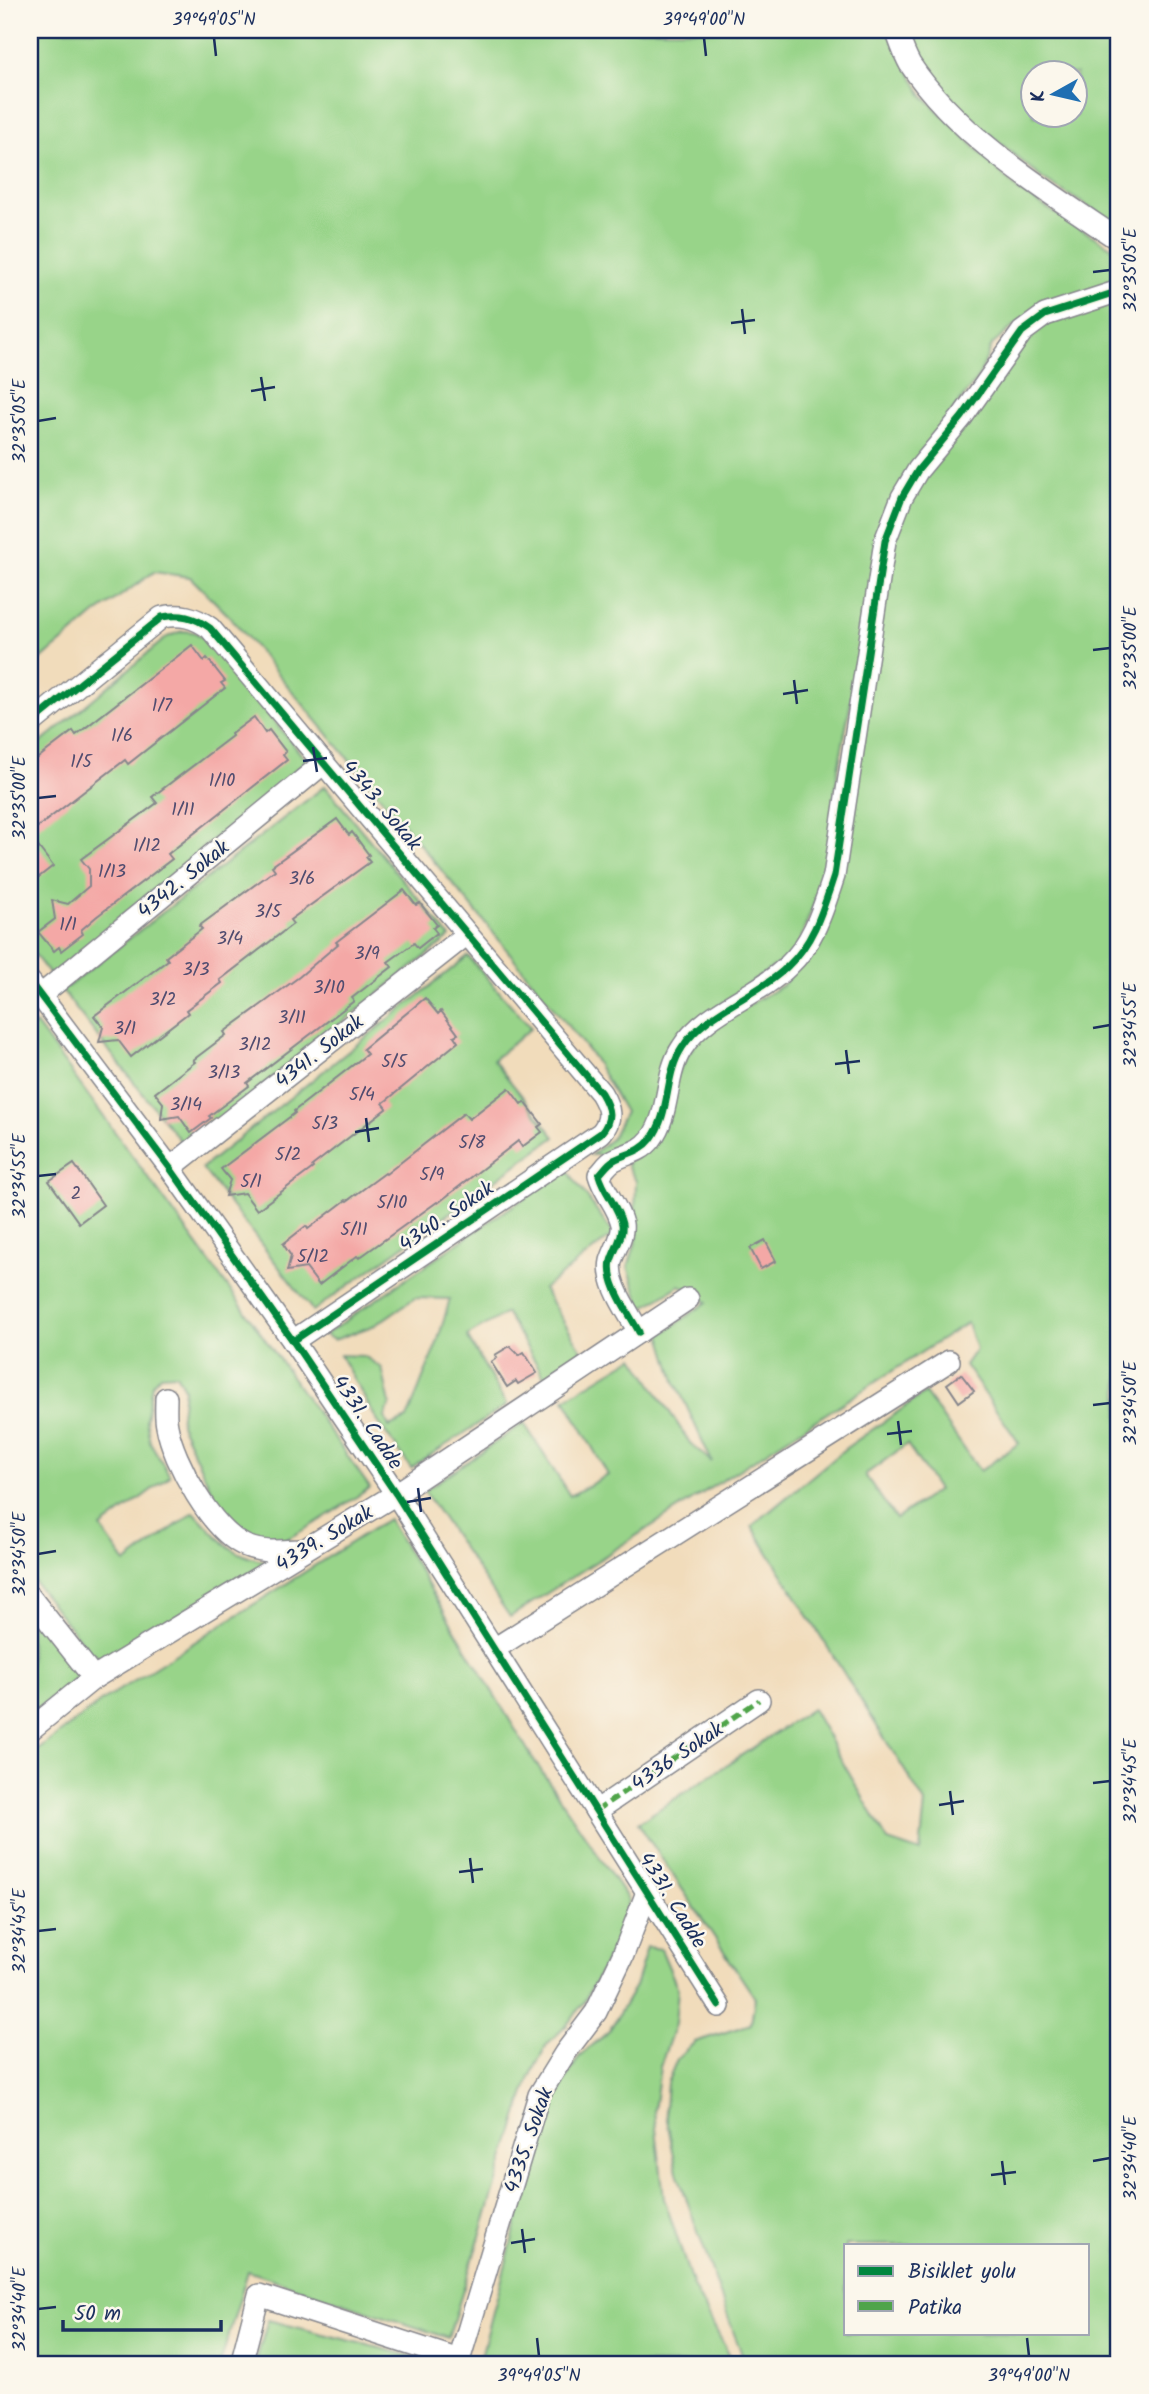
<svg xmlns="http://www.w3.org/2000/svg" width="1149" height="2394" viewBox="0 0 1149 2394" font-family="Kalam,sans-serif">
<style>
.green{fill:#98d489;stroke:#5a8274;stroke-width:2;fill-rule:evenodd}
.building{fill:#f4a8a6}
.lines{fill:none;stroke-linecap:round;stroke-linejoin:round}
.minor-casing{stroke:#86868c;stroke-width:24}
.minor{stroke:#fff;stroke-width:21}
.quiet{stroke:#4fa44a;stroke-width:5;stroke-dasharray:10 5;stroke-linecap:butt}
.cycleway-casing{stroke:#fbf7ec;stroke-width:11}
.cycleway{stroke:#00873e;stroke-width:7}
.ticks{fill:none;stroke:#1b2f5e;stroke-width:2.5}
.labels{text-anchor:middle;stroke-width:5;stroke-linejoin:round;paint-order:stroke}
.number-label{font-size:18px;fill:#514d70}
.street-label{font-size:21px;fill:#1b2f5e;stroke:#fbf7ec}
.neatline{fill:none;stroke:#1b2f5e;stroke-width:2.5}
.ticks-label{font-size:18px;text-anchor:middle;fill:#1b2f5e}
</style>
<rect width="100%" height="100%" fill="#fbf7ec"/>
<filter id="ink" filterUnits="userSpaceOnUse"><feTurbulence type="fractalNoise" baseFrequency=".0143" numOctaves="2"/><feDisplacementMap in="SourceGraphic" scale="14" xChannelSelector="R" yChannelSelector="G"/><feConvolveMatrix kernelMatrix="1 2 1 2 8 2 1 2 1" color-interpolation-filters="sRGB"/></filter>
<filter id="wash" filterUnits="userSpaceOnUse"><feTurbulence type="fractalNoise" baseFrequency=".00686" numOctaves="4" result="noise"/><feDisplacementMap in="SourceGraphic" scale="28" xChannelSelector="R" yChannelSelector="G"/><feGaussianBlur stdDeviation="1.57" result="paint"/><feColorMatrix in="noise" values="0 0 0 0 0 0 0 0 0 0 0 0 0 0 0 0 0 1.4 0 .05"/><feComposite in="paint" operator="in"/></filter>
<g filter="url(#wash)">
<rect width="100%" height="100%" fill="#f1dcbb"/>
<g class="green">
<path d="M30 30H887L923 96 1019 191 1119 252V283L1034 309 992 345 979 376 903 478 867 617 838 770 825 874 796 951 686 1029 668 1045 659 1097 641 1141 607 1155H591L612 1138 625 1112 593 1057 483 920 231 618 190 577 154 572 95 614 30 669Z"/>
<path d="M900 30H1119V225L1044 180 943 95ZM1034 74H1076V116H1034Z"/>
<path d="M1119 302V2364H746L733 2331 677 2172 665 2109 667 2083 677 2059 695 2042 751 2024 755 1998 638 1823 812 1709 888 1841 920 1852 925 1803 752 1526 846 1448 925 1393 980 1471 1019 1443 965 1365 976 1349 967 1323 510 1617 424 1491 524 1423 570 1496 608 1475 565 1399 634 1357 690 1443 712 1462 675 1381 661 1335 707 1302 680 1285 642 1309 628 1267 638 1235 635 1214 636 1181 627 1165 687 1056 704 1031 783 985 818 940 894 520 1038 326ZM907 1444 938 1490 896 1519 865 1475ZM846 2245H1088V2333H846Z"/>
<path d="M182 631 194 632 205 638 307 761 51 976 30 949V832L32 829 30 826V752L167 637Z"/>
<path d="M325 786 450 937 185 1147 62 991Z"/>
<path d="M468 956 531 1028 493 1060 555 1137 313 1311 202 1168Z"/>
<path d="M36 1024 236 1298 370 1488 314 1524 278 1544 261 1542 245 1532 216 1500 180 1424 184 1388 176 1374 160 1375 152 1384 146 1420 150 1442 170 1476 101 1528 126 1563 194 1512C220 1539 230 1556 269 1562L100 1665 30 1577V1030Z"/>
<path d="M568 1171 614 1234 543 1289 586 1357 547 1381 506 1313 467 1336 507 1405 411 1468 378 1422 340 1355 364 1356 382 1368 390 1404 385 1417 389 1427 407 1419 437 1343 450 1299 415 1298 375 1325 334 1340 325 1335 497 1216Z"/>
<path d="M388 1519 532 1757 629 1901 619 1937 584 2002 566 2026 547 2044 530 2077 448 2338 248 2271 220 2364H30V1756L102 1701Z"/>
<path d="M30 1610 81 1675 30 1715Z"/>
<path d="M647 1947 661 1949 678 1989 675 2024 660 2067 654 2111 664 2198 693 2286 734 2364H479L546 2114 579 2057 609 2031 635 1986Z"/>
<path d="M268 2320 443 2364H255Z"/>
</g>
<g id="blocks">
<g class="building">
<path d="M192 645 204 661 207 658 225 681 221 683 225 688 128 764 125 760 30 833V764L73 731 76 735Z"/>
<path d="M254 717 265 733 269 730 286 752 283 755 287 760 168 854 172 859 96 917 81 930 83 934 61 951 59 947 54 951 38 932 55 919 52 900 68 904 89 886V869L81 859 157 803 152 797 232 736 231 734Z"/>
<path d="M337 819 349 835 352 832 369 855 366 857 370 862 290 920 293 924 220 980 222 983 186 1010 188 1013 131 1057 118 1040 99 1042 103 1027 94 1016 168 960 166 957 202 929 199 926 275 870 272 866Z"/>
<path d="M30 836 53 866 30 884Z"/>
<path d="M404 890 416 905 420 903 437 925 433 928 437 933 418 948 414 943 388 962 392 967 352 998 354 1001 247 1083 249 1086 209 1116 211 1118 191 1133 179 1116 161 1119 163 1103 155 1093 195 1062 193 1060 226 1035 224 1032 299 977 338 944 336 942Z"/>
<path d="M425 998 438 1014 441 1011 458 1034 454 1036 458 1042 387 1100 383 1103 387 1108 312 1166 313 1168 257 1210 244 1193 225 1196 230 1180 221 1169 295 1113 294 1111 367 1054 363 1049Z"/>
<path d="M509 1088 521 1104 525 1102 542 1124 538 1127 542 1132 522 1147 518 1141 438 1203 437 1202 359 1258 357 1256 319 1285 306 1268 287 1271 291 1256 283 1244 306 1226 308 1229 346 1200 347 1201 385 1173 386 1174 464 1113 469 1119Z"/>
<path d="M74 1164 103 1205 79 1223 49 1181Z"/>
<path d="M765 1240 776 1261 761 1269 750 1248Z"/>
<path d="M510 1346 519 1355 524 1352 537 1373 518 1384 516 1381 507 1387 491 1362 497 1358 495 1355Z"/>
<path d="M961 1374 974 1391 959 1402 947 1384Z"/>
</g>
</g>
</g>
<g filter="url(#ink)">
<use href="#blocks" fill-opacity="0" stroke="#86868c" stroke-width="2"/>
<g class="lines">
<defs>
<g id="minor">
<path d="M896 30C900 41 904 54 910 64 958 137 1048 192 1119 240"/>
<path d="M30 724 162 617C181 614 193 616 210 628L601 1093C610 1108 613 1119 601 1133L293 1341"/>
<path d="M30 982 170 1168 293 1341 396 1494 719 2006"/>
<path d="M41 995 324 763"/>
<path d="M170 1168 467 934"/>
<path d="M639 1332C629 1313 606 1283 611 1261 614 1250 624 1236 622 1224 618 1206 604 1193 599 1175 604 1170 608 1163 614 1160 628 1153 641 1152 651 1139 671 1113 664 1075 682 1048 705 1011 758 996 788 966 814 942 823 909 834 876L885 541 902 497 918 470 962 417 1022 332 1045 315 1119 291"/>
<path d="M166 1398C166 1407 165 1417 167 1426 173 1461 212 1532 246 1546 263 1553 281 1551 300 1550"/>
<path d="M30 1597 94 1678"/>
<path d="M494 1649 949 1361"/>
<path d="M30 1730 94 1678 396 1494 688 1299"/>
<path d="M596 1811 759 1700"/>
<path d="M241 2364 259 2295 459 2360"/>
<path d="M458 2364 539 2095 565 2053 596 2012 623 1955 647 1892"/>
</g>
</defs>
<use href="#minor" class="minor-casing"/>
<use href="#minor" class="minor"/>
<path class="quiet" d="M596 1811 759 1700"/>
<defs>
<g id="cycleway">
<path d="M30 724 162 617C181 614 193 616 210 628L601 1093C610 1108 613 1119 601 1133L293 1341"/>
<path d="M30 982 170 1168 293 1341 396 1494 719 2006"/>
<path d="M639 1332C629 1313 606 1283 611 1261 614 1250 624 1236 622 1224 618 1206 604 1193 599 1175 604 1170 608 1163 614 1160 628 1153 641 1152 651 1139 671 1113 664 1075 682 1048 705 1011 758 996 788 966 814 942 823 909 834 876L885 541 902 497 918 470 962 417 1022 332 1045 315 1119 291"/>
</g>
</defs>
<use href="#cycleway" class="cycleway-casing"/>
<use href="#cycleway" class="cycleway"/>
</g>
</g>
<path class="ticks" d="M214 38 216 56M704 38 706 56M1093 272 1110 270M742 309 745 334M731 323 755 320M261 377 265 401M251 391 275 387M38 421 56 418M1093 650 1110 648M794 680 797 704M783 694 808 690M313 747 317 772M303 761 327 758M38 798 56 796M1093 1028 1110 1025M846 1050 849 1074M835 1064 860 1061M366 1118 369 1142M355 1132 379 1128M38 1176 56 1174M1093 1405 1110 1403M898 1421 901 1445M887 1434 912 1431M418 1488 421 1512M407 1502 431 1498M38 1554 56 1551M1093 1783 1110 1781M950 1791 953 1815M939 1805 964 1801M470 1858 473 1883M459 1872 483 1869M38 1931 56 1929M1002 2161 1005 2185M1093 2161 1110 2158M991 2175 1016 2172M522 2229 525 2253M511 2243 535 2239M38 2309 56 2307M537 2338 539 2356M1027 2338 1029 2356"/>
<g class="labels">
<g class="number-label">
<text x="162" y="711">1/7</text>
<text x="122" y="741">1/6</text>
<text x="81" y="767">1/5</text>
<text x="222" y="786">1/10</text>
<text x="183" y="815">1/11</text>
<text x="147" y="851">1/12</text>
<text x="112" y="877">1/13</text>
<text x="302" y="884">3/6</text>
<text x="268" y="917">3/5</text>
<text x="68" y="930">1/1</text>
<text x="230" y="944">3/4</text>
<text x="367" y="959">3/9</text>
<text x="196" y="975">3/3</text>
<text x="329" y="993">3/10</text>
<text x="163" y="1005">3/2</text>
<text x="292" y="1023">3/11</text>
<text x="125" y="1034">3/1</text>
<text x="255" y="1050">3/12</text>
<text x="394" y="1067">5/5</text>
<text x="224" y="1078">3/13</text>
<text x="362" y="1100">5/4</text>
<text x="186" y="1110">3/14</text>
<text x="325" y="1129">5/3</text>
<text x="472" y="1148">5/8</text>
<text x="288" y="1160">5/2</text>
<text x="432" y="1180">5/9</text>
<text x="251" y="1187">5/1</text>
<text x="76" y="1199">2</text>
<text x="392" y="1208">5/10</text>
<text x="354" y="1235">5/11</text>
<text x="313" y="1262">5/12</text>
</g>
<g class="street-label">
<text transform="translate(382 805) rotate(50)" y="7">4343. Sokak</text>
<text transform="translate(183 879) rotate(-39)" y="7">4342. Sokak</text>
<text transform="translate(319 1051) rotate(-38)" y="7">4341. Sokak</text>
<text transform="translate(446 1216) rotate(-34)" y="7">4340. Sokak</text>
<text transform="translate(368 1422) rotate(56)" y="7">4331. Cadde</text>
<text transform="translate(324 1538) rotate(-31)" y="7">4339. Sokak</text>
<text transform="translate(677 1756) rotate(-34)" y="7">4336 Sokak</text>
<text transform="translate(673 1900) rotate(58)" y="7">4331. Cadde</text>
<text transform="translate(528 2140) rotate(-71)" y="7">4335. Sokak</text>
</g>
</g>
<rect width="1149" height="2394" fill="none" stroke="#fbf7ec" stroke-width="77"/>
<rect x="844" y="2244" width="245" height="91" fill="#fbf7ec" stroke="#a1a7b3" stroke-width="2"/>
<rect x="858" y="2266" width="35" height="10" fill="#00873e" stroke="#a1a7b3" stroke-width="2"/>
<text x="908" y="2278" font-size="21" fill="#1b2f5e">Bisiklet yolu</text>
<rect x="858" y="2301" width="35" height="10" fill="#4fa44a" stroke="#a1a7b3" stroke-width="2"/>
<text x="908" y="2314" font-size="21" fill="#1b2f5e">Patika</text>
<g transform="translate(1054 94) rotate(262)"><circle r="33" fill="#fbf7ec" stroke="#a1a7b3" stroke-width="2"/>
<path d="M0-5L12 26L0 18L-12 26Z" fill="#1f6fb2"/>
<text y="-10" font-size="19" font-weight="bold" text-anchor="middle" fill="#1b2f5e">K</text>
</g>
<path d="M63 2320v10h158v-10" fill="none" stroke="#1b2f5e" stroke-width="3.5"/>
<text x="74" y="2320" font-size="21" fill="#1b2f5e" stroke="#fbf7ec" stroke-width="5" paint-order="stroke">50 m</text>
<rect x="38" y="38" width="1072" height="2318" class="neatline"/>
<g class="ticks-label">
<text x="214" y="25">39°49'05"N</text>
<text x="704" y="25">39°49'00"N</text>
<text transform="translate(1130 270) rotate(-90)" y="6">32°35'05"E</text>
<text transform="translate(19 421) rotate(-90)" y="6">32°35'05"E</text>
<text transform="translate(1130 648) rotate(-90)" y="6">32°35'00"E</text>
<text transform="translate(19 798) rotate(-90)" y="6">32°35'00"E</text>
<text transform="translate(1130 1025) rotate(-90)" y="6">32°34'55"E</text>
<text transform="translate(19 1176) rotate(-90)" y="6">32°34'55"E</text>
<text transform="translate(1130 1403) rotate(-90)" y="6">32°34'50"E</text>
<text transform="translate(19 1554) rotate(-90)" y="6">32°34'50"E</text>
<text transform="translate(1130 1781) rotate(-90)" y="6">32°34'45"E</text>
<text transform="translate(19 1931) rotate(-90)" y="6">32°34'45"E</text>
<text transform="translate(1130 2158) rotate(-90)" y="6">32°34'40"E</text>
<text transform="translate(19 2309) rotate(-90)" y="6">32°34'40"E</text>
<text x="539" y="2381">39°49'05"N</text>
<text x="1029" y="2381">39°49'00"N</text>
</g>
</svg>
